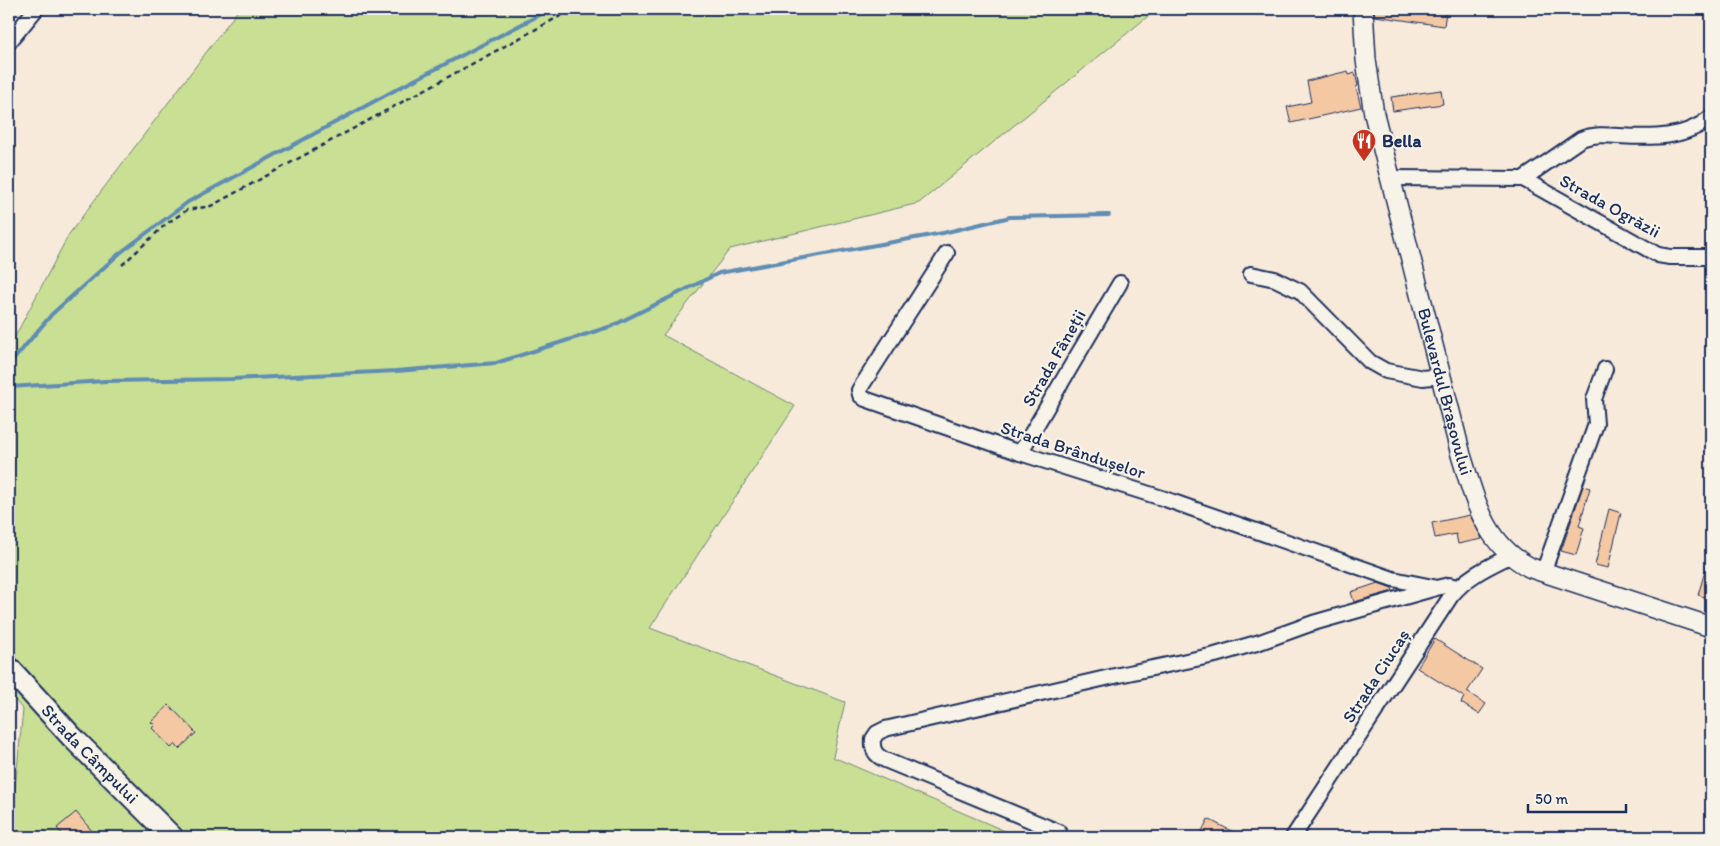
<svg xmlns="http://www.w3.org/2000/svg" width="1720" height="846" viewBox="0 0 1720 846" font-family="Itim,sans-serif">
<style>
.green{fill:#c9df94;stroke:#728779}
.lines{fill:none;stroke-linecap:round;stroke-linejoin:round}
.stream{stroke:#5e8db3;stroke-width:4}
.building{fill:#f5c8a4;stroke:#1b2f5e}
.minor-casing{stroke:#1b2f5e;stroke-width:18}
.secondary-casing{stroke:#1b2f5e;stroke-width:22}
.primary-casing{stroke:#1b2f5e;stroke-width:25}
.path{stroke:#1b2f5e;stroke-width:2.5;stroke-dasharray:5 4;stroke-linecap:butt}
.minor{stroke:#f7f3e8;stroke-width:14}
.secondary{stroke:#f7f3e8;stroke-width:19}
.primary{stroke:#f7f3e8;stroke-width:21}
.labels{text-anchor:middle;stroke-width:4.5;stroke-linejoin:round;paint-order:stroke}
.poi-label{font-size:18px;font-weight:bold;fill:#1b2f5e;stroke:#f7f3e8;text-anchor:start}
.street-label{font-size:18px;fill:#1b2f5e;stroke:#f7f3e8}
</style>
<rect width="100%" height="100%" fill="#f7eada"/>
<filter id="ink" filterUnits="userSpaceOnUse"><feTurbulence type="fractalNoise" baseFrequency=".02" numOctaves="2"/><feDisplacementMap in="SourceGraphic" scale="10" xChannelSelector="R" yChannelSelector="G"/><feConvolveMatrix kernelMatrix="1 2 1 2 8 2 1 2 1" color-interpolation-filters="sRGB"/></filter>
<g filter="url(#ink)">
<path class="green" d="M239 9H1145L1152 13 919 203 730 249 663 335 795 406 650 628 845 702 833 757 1019 837H10L23 710 9 693V348L69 234Z"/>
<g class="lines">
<g class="stream">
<path d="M9 365 52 314 120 253 188 202 399 88 551 9"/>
<path d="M9 387 105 381 232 379 396 371 496 363 612 326 719 273 943 233 1010 217 1109 215"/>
</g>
</g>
<g class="building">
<path d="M1374 9H1419L1446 12 1444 26 1375 16Z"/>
<path d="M1348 71 1349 75 1355 73 1358 86 1356 87 1361 107 1291 123 1287 107 1311 102 1307 81Z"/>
<path d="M1441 90 1443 104 1393 111 1391 97Z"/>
<path d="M1583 486 1590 488 1579 526 1584 528 1576 555 1561 551Z"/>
<path d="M1609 509 1621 513 1608 568 1595 565Z"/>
<path d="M1470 515 1482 539 1458 544 1456 534 1435 538 1432 523Z"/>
<path d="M1708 561H1711V599L1698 595Z"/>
<path d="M1378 583 1392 588 1393 591 1354 602 1351 592Z"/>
<path d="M1435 639 1482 669 1467 692 1486 704 1479 714 1461 703 1464 697 1417 668Z"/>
<path d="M169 705 196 733 179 749 175 744 171 748 152 728 155 725 151 722Z"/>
<path d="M76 812 97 837H65L57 828Z"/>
<path d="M1208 819 1243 837H1209L1201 833Z"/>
</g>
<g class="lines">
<defs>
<g id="minor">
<path d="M9 42 36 9"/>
<path d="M1390 178 1523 179 1581 139C1594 134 1606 135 1619 136 1652 138 1685 139 1711 117"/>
<path d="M1523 179 1658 255 1670 257H1711"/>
<path d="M947 253 859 390 860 395 865 399 1020 453 1165 499 1393 579 1433 587"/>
<path d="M1251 274 1275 279 1300 291 1370 362 1386 371 1423 378 1440 376"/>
<path d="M1020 453 1120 283"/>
<path d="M1543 573 1596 424 1594 399 1605 369"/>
<path d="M1059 832 885 760C875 755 872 750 873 739L877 733 885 729 1119 675 1215 655 1260 642 1313 623 1436 588 1449 585 1458 587"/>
<path d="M1293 837 1451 596C1467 576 1488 567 1510 556"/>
</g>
<g id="secondary">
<path id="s1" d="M1363 9 1366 60 1374 114 1461 455C1475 500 1485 545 1531 568L1711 627"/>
</g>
<g id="primary">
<path id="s2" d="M9 668 72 737 172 837"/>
</g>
</defs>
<use href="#minor" class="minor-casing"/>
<use href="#secondary" class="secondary-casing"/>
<use href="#primary" class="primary-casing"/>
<path class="path" d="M122 265 166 224 187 210 211 206 573 9"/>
<use href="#minor" class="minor"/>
<use href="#secondary" class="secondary"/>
<use href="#primary" class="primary"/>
</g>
</g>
<defs>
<symbol id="restaurant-pin" viewBox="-11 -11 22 30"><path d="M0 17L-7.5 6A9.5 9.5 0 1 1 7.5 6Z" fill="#c8321e" stroke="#f7f3e8"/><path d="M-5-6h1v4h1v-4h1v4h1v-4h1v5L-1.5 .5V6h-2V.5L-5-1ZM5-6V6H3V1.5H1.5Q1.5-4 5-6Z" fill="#fff"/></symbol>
</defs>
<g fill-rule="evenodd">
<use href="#restaurant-pin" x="1350" y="127" width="28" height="38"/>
</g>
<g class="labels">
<g class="poi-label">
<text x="1382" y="147">Bella</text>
</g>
<g class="street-label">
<text transform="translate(1610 206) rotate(29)" y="6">Strada Ogrăzii</text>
<text transform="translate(1054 358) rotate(-60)" y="6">Strada Fâneții</text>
<text dy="6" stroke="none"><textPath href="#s1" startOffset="392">Bulevardul Brașovului</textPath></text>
<text transform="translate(1073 450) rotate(18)" y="6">Strada Brândușelor</text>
<text transform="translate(1376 676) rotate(-57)" y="6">Strada Ciucaș</text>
<text dy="6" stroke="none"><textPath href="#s2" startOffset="118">Strada Câmpului</textPath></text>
</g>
</g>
<rect width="1720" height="846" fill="none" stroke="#f7f3e8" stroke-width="30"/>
<rect x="15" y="15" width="1690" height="816" fill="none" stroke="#1b2f5e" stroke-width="2" filter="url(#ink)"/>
<path d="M1528 804v8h98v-8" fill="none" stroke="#1b2f5e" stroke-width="2.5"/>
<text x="1535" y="804" font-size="15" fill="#1b2f5e" stroke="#f7f3e8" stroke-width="4" paint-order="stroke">50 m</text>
</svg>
